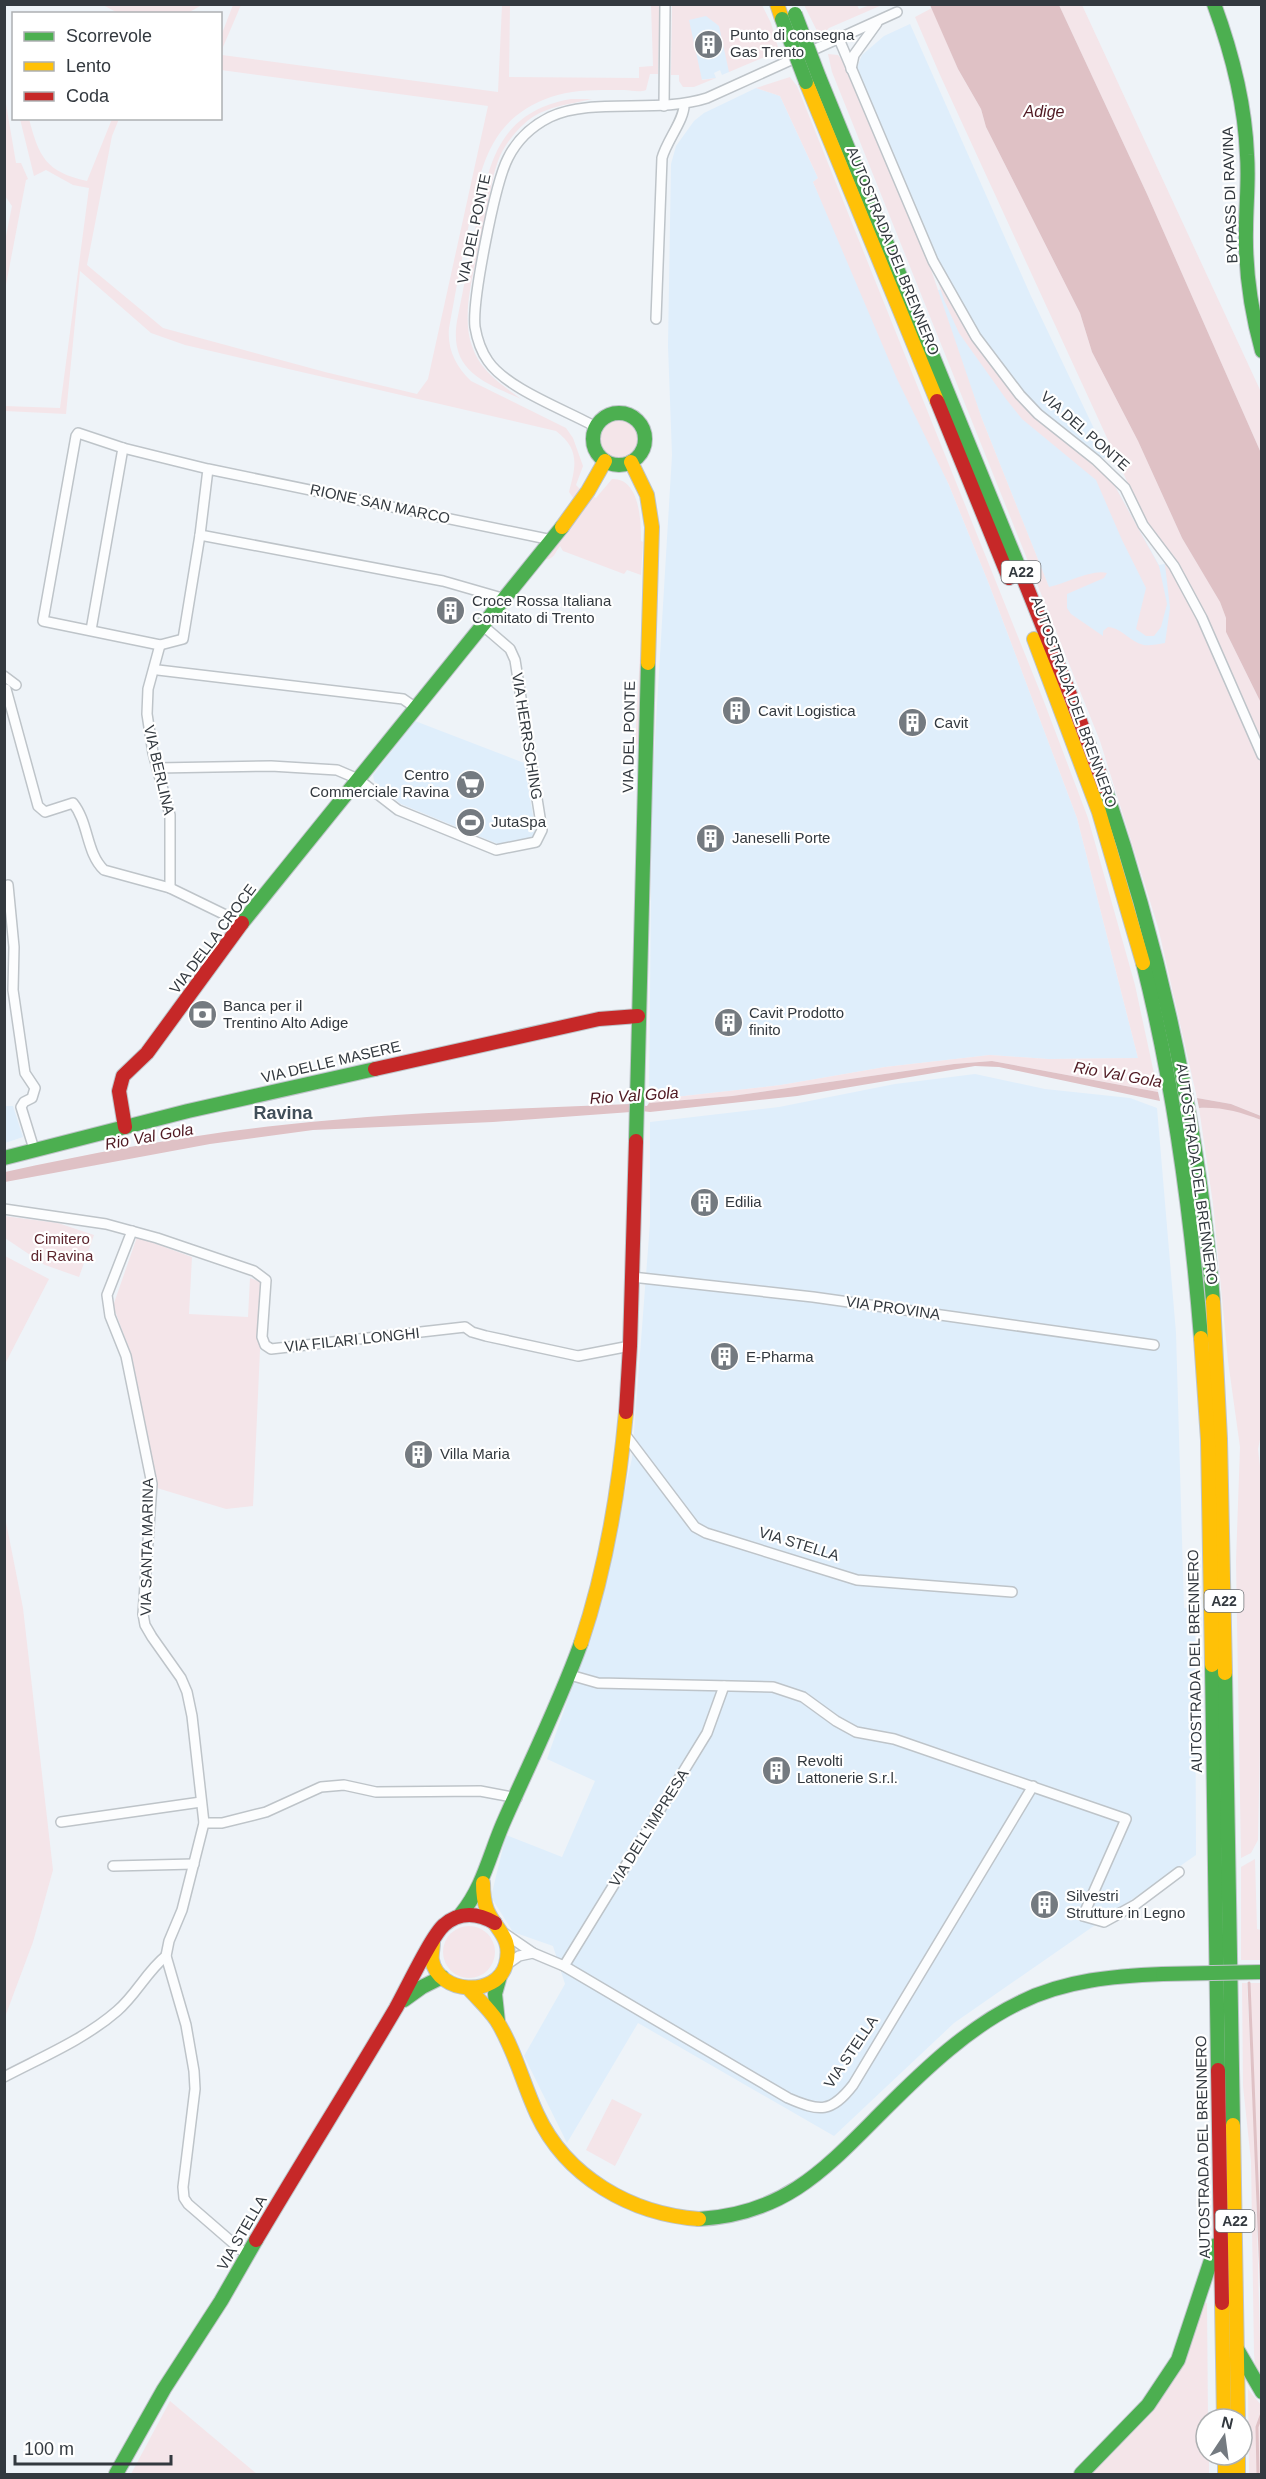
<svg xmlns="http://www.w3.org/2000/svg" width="1266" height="2479" viewBox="0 0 1266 2479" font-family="Arial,sans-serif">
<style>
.built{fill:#dfeefb}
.green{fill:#f4e5e9}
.water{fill:#dfc1c5}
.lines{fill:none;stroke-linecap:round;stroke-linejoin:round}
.stream{stroke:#dfc1c5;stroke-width:3}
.street-casing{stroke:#bec4c9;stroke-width:12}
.fast-casing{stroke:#bec4c9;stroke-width:16}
.slow-casing{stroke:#bec4c9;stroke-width:16}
.jam-casing{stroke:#bec4c9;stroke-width:16}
.street{stroke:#fcfdfe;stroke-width:9}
.fast{stroke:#4caf50;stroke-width:14}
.slow{stroke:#ffc107;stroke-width:14}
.jam{stroke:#c62828;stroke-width:14}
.fast-bridge-casing{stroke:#bec4c9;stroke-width:16;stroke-linecap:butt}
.fast-bridge{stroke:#4caf50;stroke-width:14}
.labels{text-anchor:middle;stroke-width:4.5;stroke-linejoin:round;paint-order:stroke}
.shield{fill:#fff;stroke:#707479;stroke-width:1.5}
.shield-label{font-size:14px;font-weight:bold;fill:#33393f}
.poi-label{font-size:15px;fill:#33393f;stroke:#fff;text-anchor:start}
.street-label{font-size:15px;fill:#33393f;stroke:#fff}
.park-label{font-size:15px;fill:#5d262e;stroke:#fff}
.water-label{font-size:16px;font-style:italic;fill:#501a23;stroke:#fff}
.quarter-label{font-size:18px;font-weight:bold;fill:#414f5a;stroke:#fff}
</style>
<rect width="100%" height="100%" fill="#eef3f8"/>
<g class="built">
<path d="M676 5H736L729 72 722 75 720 70 714 73 716 78 691 81Z"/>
<path d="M910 24 1030 294 1107 456 1101 460 1039 412 989 350 959 302 932 250 875 116 857 67 862 55 884 36Z"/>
<path d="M756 88 780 96 818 178 813 182 949 485 989 584 1077 818 1138 1058 1048 1059 990 1055 885 1067 781 1085 649 1100 652 789 672 455 668 346 671 164 676 146 694 121 704 113Z"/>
<path d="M944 288 1008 385 1111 479 1159 565 1170 563 1261 760V872L1052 595 982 419 936 291Z"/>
<path d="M415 721 524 763 535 827 534 837 498 844 401 804 374 781 373 775Z"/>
<path d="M975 1074 1045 1089 1130 1098 1157 1108 1176 1333 1184 1608H1195L1196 1855 954 2023 834 2136 638 2023 567 2143 524 2056 565 1984 553 1946 513 1932 491 1897 506 1835 562 1857 595 1781 547 1759 599 1610 632 1458 650 1223V1122L779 1107 895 1084Z"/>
<path d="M4 1106H13L23 1137 5 1143Z"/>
</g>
<g class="green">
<path d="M103 5H202L186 14 118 13Z"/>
<path d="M233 5H241L223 47 222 55 498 92 502 5H510L509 77 639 78V67L653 66 651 5H660L658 74H650L646 90C638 93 632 90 624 90 601 90 573 89 551 97 487 119 480 171 468 229 461 262 455 295 449 328 447 349 456 367 471 381L566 428 573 438 583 466 576 485 580 489 574 499 569 492C576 466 580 449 556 431L185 345 151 333 80 271 66 414 5 411V406L60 408 89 188 73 185 46 170 34 176 20 119H29C39 157 46 172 87 181L112 119H119L112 136 87 265 163 328 325 372 417 394 428 379 488 106 221 70V36Z"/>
<path d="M672 5H762L771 23 780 54 767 56 729 72 719 26 706 16 689 20 702 80 716 78 694 87H683L679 81V75H671Z"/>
<path d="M804 5H857L859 9 870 5H882L829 28 820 37Z"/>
<path d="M1059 5H1082L1261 392V453L1147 194Z"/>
<path d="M932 8 958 69 981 109 986 127 1080 313 1092 352 1138 441 1182 538 1220 602 1226 618V632L1261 703V744L1188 582 1178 563 1143 516 940 75 915 17Z"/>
<path d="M828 54 838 55 844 62 924 249 982 419 1049 587C1066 584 1091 569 1107 573L1104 578 1067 594V608L1071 614 1103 636V631L1108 627C1122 628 1130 642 1144 645 1150 646 1158 644 1165 643L1170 608 1164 556 1200 619 1261 760V1116L1231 1104 1197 1098 1158 927 1100 741 832 72Z"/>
<path d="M790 77 797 86 1043 699 1088 818 1135 985 1158 1092 992 1061 954 1064 732 1096 649 1103V1100L781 1085 885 1067 990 1055 1048 1059 1138 1058 1077 818 989 584 949 485 897 379 813 182 818 178 780 96 756 88Z"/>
<path d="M5 98 16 163H21L28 179 26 180 5 290V241L12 206 5 196Z"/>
<path d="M571 99H592C568 105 543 106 524 124 513 134 503 147 498 161 491 180 489 201 486 220 478 256 459 311 472 346 480 371 501 384 521 399 483 382 449 371 457 321 463 289 470 257 476 225 489 163 498 112 571 99Z"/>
<path d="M933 266 1008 385 1111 479 1159 566 1167 604 1161 627 1154 636H1146L1136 629 1146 588 1122 540 1096 480 1022 419 1006 399 959 333 944 300Z"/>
<circle cx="618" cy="439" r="20"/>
<path d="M612 479C640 478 641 521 641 541L643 542 641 575 627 570 624 574 563 551 560 546C555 552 554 561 543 559L591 495 596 498Z"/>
<path d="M641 635 640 743 635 746Z"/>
<path d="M1214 1107 1238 1111 1261 1120 1262 1430 1258 1449 1262 1483V1646L1258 1840 1251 1853 1241 1858 1236 1561 1240 1447 1228 1361 1213 1204 1199 1108Z"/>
<path d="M4 1216 58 1223 94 1235 79 1277 45 1265 5 1238Z"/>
<path d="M137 1237 192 1257 189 1314 248 1317 250 1278 263 1283 253 1506 226 1509 157 1488 132 1356 113 1306Z"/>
<path d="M5 1256 49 1279 5 1364Z"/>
<path d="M4 1512 23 1608 53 1870 33 1942 5 2017Z"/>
<path d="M1255 1859 1257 1929 1261 1930V1960H1241V1867Z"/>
<circle cx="469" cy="1952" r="26"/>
<path d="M1242 1983H1247L1255 2147 1261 2382 1255 2365 1254 2354 1251 2161 1243 2086Z"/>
<path d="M1250 1983H1262L1261 2261Z"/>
<path d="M612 2099 642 2114 615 2166 586 2150Z"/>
<path d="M1204 2303H1207L1208 2419H1206V2455H1209V2474H1085L1122 2439Z"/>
<path d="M1248 2389 1261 2405V2474H1249Z"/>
<path d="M170 2401 257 2474H131Z"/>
</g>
<g class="water">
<path d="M930 5H1059L1147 194 1261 453V703L1226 632V618L1220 602 1182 538 1138 441 1092 352 1080 313 986 127 981 109 958 69Z"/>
<path d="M992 1061 1158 1092 1160 1101 999 1067 975 1066 797 1096 650 1112 633 1110 631 1112 493 1122 313 1130 210 1144 5 1182V1172C96 1152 188 1135 282 1125 397 1112 514 1109 630 1104L647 1106 649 1103 732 1096 954 1064Z"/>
<path d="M1197 1098 1231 1104 1261 1116V1120C1240 1112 1222 1107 1199 1108Z"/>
</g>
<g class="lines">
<g class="stream">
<path d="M1249 1983 1262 2301"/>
<path d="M1258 2474 1257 2427 1262 2413"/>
</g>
<defs>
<g id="street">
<path d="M839 39 933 261 976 337 1020 395 1038 414 1096 460 1125 488 1143 525 1174 566 1202 618 1262 755"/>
<path d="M851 69 854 55 877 23"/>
<path d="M664 106 665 4"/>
<path d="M656 319 662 158C667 140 685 119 684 104"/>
<path d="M596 427C566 410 507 389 488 361 481 351 477 339 475 327 472 300 495 183 508 158 517 140 532 126 550 117 592 97 658 114 707 98L897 12"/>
<path d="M208 469 200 535 183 639 160 645 43 621 76 436 78 433 123 448 208 469 552 540"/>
<path d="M200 535 443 581 502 598"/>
<path d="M91 630 123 448"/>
<path d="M160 645 148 689 147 714 153 753 170 815V888"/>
<path d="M158 670 403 699 416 708"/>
<path d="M4 676 16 685"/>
<path d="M6 689 38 806 45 812 73 803C89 823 86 853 104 870L170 888 242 923"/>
<path d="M157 768 271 766 337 770 358 779 398 810 496 850 536 842 542 830 515 660 510 649 481 624"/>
<path d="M8 885 14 947 13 990 25 1073 35 1088 32 1098 24 1102 21 1107 34 1149"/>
<path d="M4 1209 106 1224 157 1238 254 1271 266 1280 262 1337 265 1345 271 1349 465 1327 472 1332 486 1336 578 1356 630 1346"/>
<path d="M132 1231 107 1295 110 1316 126 1356 152 1484 143 1614 145 1625 152 1637 181 1678 187 1692 192 1716 204 1823 182 1910 169 1941 166 1956 186 2025 194 2071 195 2089 183 2187 184 2198 188 2204 248 2256"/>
<path d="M632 1277 813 1297 1154 1345"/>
<path d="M624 1433 695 1527 706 1533 857 1580 1012 1592"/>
<path d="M570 1675 598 1683 773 1687 803 1697 836 1721 856 1732 894 1739 1126 1819 1083 1916 1104 1922 1135 1905 1179 1872"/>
<path d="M61 1822 201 1802"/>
<path d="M204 1823H222L266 1812 321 1787 344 1785 376 1792 480 1791 517 1798"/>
<path d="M113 1866 194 1864"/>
<path d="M504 1933 533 1953 564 1966 788 2098C820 2112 831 2113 853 2085L1033 1786"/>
<path d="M506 1965 519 1956 533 1953"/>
<path d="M564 1966 707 1733 724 1686"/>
<path d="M4 2077C42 2057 85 2039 117 2011 136 1995 147 1971 166 1956"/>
</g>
<g id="fast">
<path d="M1214 4C1232 53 1245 103 1247 155 1249 180 1246 204 1246 229 1245 270 1251 311 1262 351"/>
<path d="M819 77 1022 575"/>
<circle cx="619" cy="439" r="26"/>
<path d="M1105 788C1161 953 1199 1128 1213 1301"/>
<path d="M242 923 562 527"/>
<path d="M1143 963C1174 1086 1191 1212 1201 1338"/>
<path d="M636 1141 648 663"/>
<path d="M4 1158 188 1111 375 1069"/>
<path d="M1212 1665 1218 2070"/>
<path d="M1225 1673 1233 2125"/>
<path d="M461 1914C484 1886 490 1852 505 1819 531 1760 559 1704 581 1643"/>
<path d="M404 2000 422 1987 442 1977"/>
<path d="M498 2022 495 1994 500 1976"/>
<path d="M699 2219C787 2214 827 2167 885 2109 925 2069 970 2026 1021 2002 1065 1980 1115 1976 1163 1974"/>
<path d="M1237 2349 1262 2392"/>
<path d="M116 2474 164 2389 221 2301 256 2240"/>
<path d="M1081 2474 1148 2405 1178 2360 1216 2245"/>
</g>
<g id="slow">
<path d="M777 4 782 19"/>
<path d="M806 82 937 401"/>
<path d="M631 462 647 495 652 527 648 663"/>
<path d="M562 527 588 491 605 461"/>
<path d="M1034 639 1099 812 1143 963"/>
<path d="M1213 1301 1220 1439 1225 1673"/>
<path d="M1201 1338 1208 1440 1212 1665"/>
<path d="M581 1643C606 1569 619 1490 626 1412"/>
<path d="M433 1942C433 1948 431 1955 432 1960 438 1994 497 1998 506 1964 513 1937 496 1931 487 1910 484 1902 483 1892 483 1883"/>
<path d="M470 1990C479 2000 490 2010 497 2021 515 2050 523 2084 537 2114 566 2177 631 2214 699 2219"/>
<path d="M1233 2125 1238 2419"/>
<path d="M1222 2303 1224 2419"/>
<path d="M1225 2455V2474"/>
<path d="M1238 2455V2474"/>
</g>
<g id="jam">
<path d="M937 401 1009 578"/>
<path d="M1022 575 1071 697 1105 788"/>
<path d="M375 1069 599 1019 638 1016"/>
<path d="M125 1127 119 1091 123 1076 147 1053 242 923"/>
<path d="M626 1412 630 1346 636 1141"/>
<path d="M1218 2070 1222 2303"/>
<path d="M256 2240C302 2162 350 2086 396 2008 406 1990 432 1935 444 1925 460 1911 478 1913 495 1923"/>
</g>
</defs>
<use href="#street" class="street-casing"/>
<use href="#fast" class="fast-casing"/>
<use href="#slow" class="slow-casing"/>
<use href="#jam" class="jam-casing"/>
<use href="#street" class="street"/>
<use href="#fast" class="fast"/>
<use href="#slow" class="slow"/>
<use href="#jam" class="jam"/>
<defs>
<g id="fast-bridge">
<path d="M795 14 819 77"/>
<path d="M782 19 806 82"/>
<path d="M1163 1974 1262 1972"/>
</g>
</defs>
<use href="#fast-bridge" class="fast-bridge-casing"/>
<use href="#fast-bridge" class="fast-bridge"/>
</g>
<defs>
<symbol id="building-disc" viewBox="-11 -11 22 22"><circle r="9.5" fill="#747a80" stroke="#fff"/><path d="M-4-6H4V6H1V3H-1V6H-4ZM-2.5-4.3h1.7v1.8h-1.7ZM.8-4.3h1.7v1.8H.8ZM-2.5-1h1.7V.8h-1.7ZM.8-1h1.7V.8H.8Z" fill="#fff"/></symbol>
<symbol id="supermarket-disc" viewBox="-11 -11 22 22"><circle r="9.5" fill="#747a80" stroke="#fff"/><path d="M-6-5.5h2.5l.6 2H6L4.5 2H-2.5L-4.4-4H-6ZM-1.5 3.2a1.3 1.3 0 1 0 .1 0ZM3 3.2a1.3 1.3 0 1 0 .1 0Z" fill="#fff"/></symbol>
<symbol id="stadium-disc" viewBox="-11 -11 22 22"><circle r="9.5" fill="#747a80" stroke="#fff"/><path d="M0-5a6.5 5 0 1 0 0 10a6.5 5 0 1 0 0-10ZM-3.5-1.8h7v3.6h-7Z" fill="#fff"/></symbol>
<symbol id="bank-disc" viewBox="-11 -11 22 22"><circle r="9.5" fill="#747a80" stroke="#fff"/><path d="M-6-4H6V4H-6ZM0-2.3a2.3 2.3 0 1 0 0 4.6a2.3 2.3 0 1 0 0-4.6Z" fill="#fff"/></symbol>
</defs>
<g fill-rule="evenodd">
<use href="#building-disc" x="692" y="28" width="33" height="33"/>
<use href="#building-disc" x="434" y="594" width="33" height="33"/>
<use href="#building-disc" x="720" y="694" width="33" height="33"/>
<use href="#building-disc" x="896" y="706" width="33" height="33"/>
<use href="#supermarket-disc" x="454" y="768" width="33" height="33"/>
<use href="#stadium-disc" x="454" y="806" width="33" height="33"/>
<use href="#building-disc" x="694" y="822" width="33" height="33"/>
<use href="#bank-disc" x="186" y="998" width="33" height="33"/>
<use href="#building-disc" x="712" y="1006" width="33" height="33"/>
<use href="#building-disc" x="688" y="1186" width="33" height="33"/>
<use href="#building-disc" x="708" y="1340" width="33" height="33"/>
<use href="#building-disc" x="402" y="1438" width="33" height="33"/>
<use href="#building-disc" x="760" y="1754" width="33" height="33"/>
<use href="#building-disc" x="1028" y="1888" width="33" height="33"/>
</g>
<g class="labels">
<g class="shield">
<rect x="1001.5" y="561" width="39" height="22" rx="4.5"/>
<rect x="1204.5" y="1590" width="39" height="22" rx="4.5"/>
<rect x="1215.5" y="2210" width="39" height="22" rx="4.5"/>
</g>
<g class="shield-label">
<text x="1021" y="577">A22</text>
<text x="1224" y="1606">A22</text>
<text x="1235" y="2226">A22</text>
</g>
<g class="poi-label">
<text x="730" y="40">Punto di consegna<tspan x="730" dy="17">Gas Trento</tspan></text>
<text x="472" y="606">Croce Rossa Italiana<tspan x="472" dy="17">Comitato di Trento</tspan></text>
<text x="758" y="716">Cavit Logistica</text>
<text x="934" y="728">Cavit</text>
<text x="449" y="780" text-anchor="end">Centro<tspan x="449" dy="17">Commerciale Ravina</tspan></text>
<text x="491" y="827">JutaSpa</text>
<text x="732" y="843">Janeselli Porte</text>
<text x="223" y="1011">Banca per il<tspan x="223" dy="17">Trentino Alto Adige</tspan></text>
<text x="749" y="1018">Cavit Prodotto<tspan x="749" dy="17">finito</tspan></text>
<text x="725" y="1207">Edilia</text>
<text x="746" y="1362">E-Pharma</text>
<text x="440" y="1459">Villa Maria</text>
<text x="797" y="1766">Revolti<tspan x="797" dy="17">Lattonerie S.r.l.</tspan></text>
<text x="1066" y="1901">Silvestri<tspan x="1066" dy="17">Strutture in Legno</tspan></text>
</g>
<g class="street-label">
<text transform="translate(1230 195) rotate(-92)" y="5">BYPASS DI RAVINA</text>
<text transform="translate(474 229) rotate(-78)" y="5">VIA DEL PONTE</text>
<text transform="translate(893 251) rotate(68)" y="5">AUTOSTRADA DEL BRENNERO</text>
<text transform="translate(1085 431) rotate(41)" y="5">VIA DEL PONTE</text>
<text transform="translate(380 504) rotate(12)" y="5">RIONE SAN MARCO</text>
<text transform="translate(1074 702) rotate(70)" y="5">AUTOSTRADA DEL BRENNERO</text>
<text transform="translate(527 736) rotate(81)" y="5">VIA HERRSCHING</text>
<text transform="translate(629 737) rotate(-89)" y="5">VIA DEL PONTE</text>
<text transform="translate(159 770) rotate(77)" y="5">VIA BERLINA</text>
<text transform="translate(213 939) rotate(-53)" y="5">VIA DELLA CROCE</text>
<text transform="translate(331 1062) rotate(-13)" y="5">VIA DELLE MASERE</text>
<text transform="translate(1197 1174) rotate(82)" y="5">AUTOSTRADA DEL BRENNERO</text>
<text transform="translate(893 1308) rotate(8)" y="5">VIA PROVINA</text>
<text transform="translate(352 1340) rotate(-6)" y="5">VIA FILARI LONGHI</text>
<text transform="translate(799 1544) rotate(17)" y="5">VIA STELLA</text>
<text transform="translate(147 1547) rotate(-89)" y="5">VIA SANTA MARINA</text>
<text transform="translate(1195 1661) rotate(-91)" y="5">AUTOSTRADA DEL BRENNERO</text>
<text transform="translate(649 1828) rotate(-58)" y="5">VIA DELL'IMPRESA</text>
<text transform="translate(851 2052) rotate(-56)" y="5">VIA STELLA</text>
<text transform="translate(1203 2147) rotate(-91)" y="5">AUTOSTRADA DEL BRENNERO</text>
<text transform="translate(242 2233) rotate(-60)" y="5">VIA STELLA</text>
</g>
<g class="park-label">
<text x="62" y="1244">Cimitero<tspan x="62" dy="17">di Ravina</tspan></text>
</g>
<g class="water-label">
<text x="1044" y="117">Adige</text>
<text transform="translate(1118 1074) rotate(10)" y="6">Rio Val Gola</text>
<text transform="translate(634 1095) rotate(-4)" y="6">Rio Val Gola</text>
<text transform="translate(149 1136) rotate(-10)" y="6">Rio Val Gola</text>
</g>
<g class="quarter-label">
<text x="283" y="1119">Ravina</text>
</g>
</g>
<rect width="1266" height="2479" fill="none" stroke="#33393f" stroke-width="12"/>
<rect x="12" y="12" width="210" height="108" fill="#ffffff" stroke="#adb0b2" stroke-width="1.5"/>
<rect x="24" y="32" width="30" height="9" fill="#4caf50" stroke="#adb0b2" stroke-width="1.5"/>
<text x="66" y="42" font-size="18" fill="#33393f">Scorrevole</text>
<rect x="24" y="62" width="30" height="9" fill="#ffc107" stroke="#adb0b2" stroke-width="1.5"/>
<text x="66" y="72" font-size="18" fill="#33393f">Lento</text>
<rect x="24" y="92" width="30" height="9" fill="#c62828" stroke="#adb0b2" stroke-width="1.5"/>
<text x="66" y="102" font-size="18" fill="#33393f">Coda</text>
<g transform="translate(1224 2437) rotate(13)"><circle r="28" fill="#ffffff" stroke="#adb0b2" stroke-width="1.5"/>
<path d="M0-4.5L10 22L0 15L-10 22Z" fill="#747a80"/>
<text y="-9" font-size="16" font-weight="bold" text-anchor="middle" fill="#33393f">N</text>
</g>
<path d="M15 2455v9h156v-9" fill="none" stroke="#33393f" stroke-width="3"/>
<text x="24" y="2455" font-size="18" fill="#33393f" stroke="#ffffff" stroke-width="4.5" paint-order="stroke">100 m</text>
</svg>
